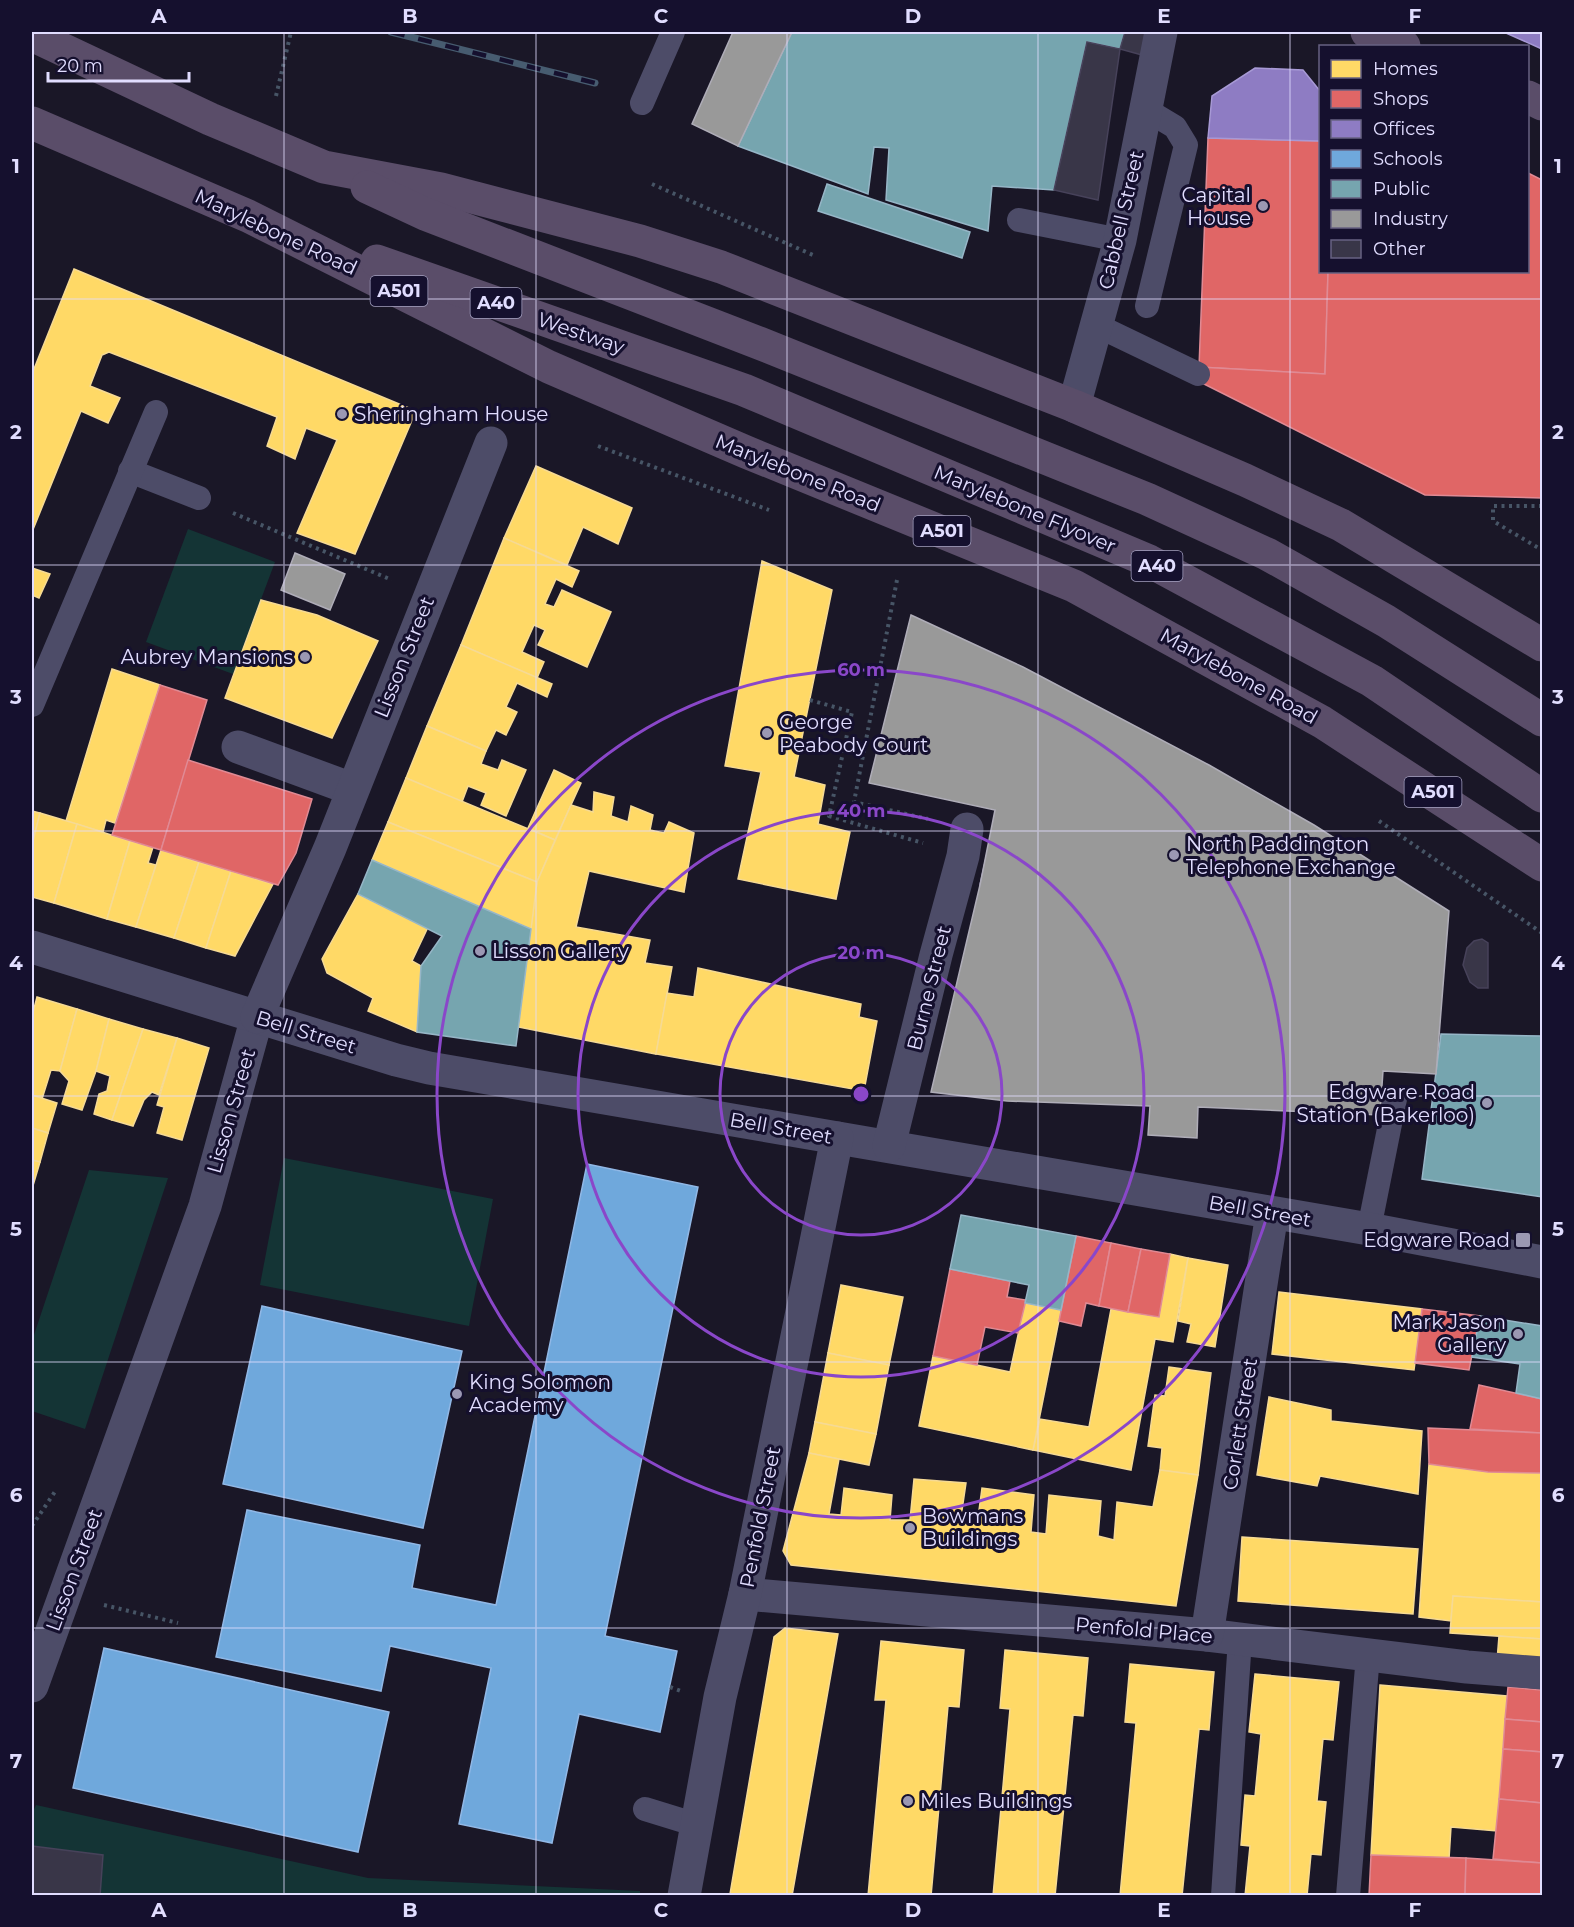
<svg xmlns="http://www.w3.org/2000/svg" width="1574" height="1927" viewBox="0 0 1574 1927" font-family="Montserrat,sans-serif">
<style>
.green{fill:#143435}
.homes{fill:#ffd966;stroke:#f6da94;stroke-width:1.5}
.shops{fill:#e06666;stroke:#e08a94;stroke-width:1.5}
.offices{fill:#8e7cc3;stroke:#a799d5;stroke-width:1.5}
.schools{fill:#6fa8dc;stroke:#91b8e6;stroke-width:1.5}
.public{fill:#76a5af;stroke:#96b6c7;stroke-width:1.5}
.industry{fill:#999;stroke:#afadb8;stroke-width:1.5}
.building{fill:#393648;stroke:#47425a;stroke-width:1.5}
.lines{fill:none;stroke-linecap:round;stroke-linejoin:round}
.path{stroke:#475566;stroke-width:4;stroke-dasharray:3 4.5;stroke-linecap:butt}
.service{stroke:#4d4c68;stroke-width:24}
.pedestrian{stroke:#4d4c68;stroke-width:33}
.minor{stroke:#4d4c68;stroke-width:33}
.trunk{stroke:#5a4d69;stroke-width:33}
.rail-casing{stroke:#475c70;stroke-width:7}
.rail{stroke:#15102e;stroke-width:4.5;stroke-dasharray:14;stroke-linecap:butt}
.grid{fill:none;stroke:#e1ddff;stroke-width:1.5;stroke-opacity:0.55}
.ring{fill:none;stroke:#8a47c9;stroke-width:3}
.poi-dot{fill:#9b98b3;stroke:#15102e;stroke-width:2}
.labels{text-anchor:middle;stroke-width:6;stroke-linejoin:round;paint-order:stroke}
.shield{fill:#15102e;stroke:#a4a0c0;stroke-width:1.5}
.shield-label{font-size:18px;font-weight:bold;fill:#e1ddff}
.poi-label{font-size:20px;fill:#e1ddff;stroke:#15102e;text-anchor:start}
.street-label{font-size:20px;fill:#e1ddff;stroke:#15102e}
.centre{fill:#8a47c9;stroke:#15102e;stroke-width:3}
.ring-label{font-size:18px;text-anchor:middle;font-weight:bold;fill:#8a47c9;stroke:#15102e;stroke-width:6;stroke-linejoin:round;paint-order:stroke}
.neatline{fill:none;stroke:#e1ddff;stroke-width:2}
.grid-label{font-size:20px;text-anchor:middle;font-weight:bold;fill:#e1ddff}
</style>
<rect width="100%" height="100%" fill="#1a1727"/>
<g class="green">
<path d="M188 529 275 562 233 674 146 642Z"/>
<path d="M284 1158 493 1199 469 1326 260 1285Z"/>
<path d="M89 1170 168 1178 85 1429 32 1411V1341Z"/>
<path d="M36 1805 368 1878 640 1891V1895H32V1814Z"/>
</g>
<g class="homes">
<path d="M74 269 416 411 355 554 297 533 337 440 306 428 295 459 267 446 277 417 109 352 102 355 90 386 120 398 108 423 81 411 32 532V374Z"/>
<path d="M536 466 632 508 618 544 583 527 567 565 504 538Z"/>
<path d="M504 538 579 571 572 587 556 579 545 604 554 607 562 590 611 612 587 667 538 645 545 630 534 625 522 652 544 662 537 678 461 645Z"/>
<path d="M762 561 832 590 794 777 825 785 818 824 850 832 836 899 738 879 761 772 725 766Z"/>
<path d="M32 568 50 574 39 598 32 595Z"/>
<path d="M261 600 317 615 378 641 332 738 225 698Z"/>
<path d="M461 645 552 684 547 697 517 683 506 707 517 712 506 735 496 730 486 751 427 726Z"/>
<path d="M112 669 160 685 115 823 106 820 103 832 66 821Z"/>
<path d="M427 726 486 751 481 764 498 770 502 760 526 770 506 816 481 805 486 793 468 786 462 802 406 778Z"/>
<path d="M554 770 581 783 555 840 528 828Z"/>
<path d="M406 778 555 840 537 882 388 822Z"/>
<path d="M594 792 614 797 611 816 628 822 631 806 653 815 650 830 664 833 669 822 694 833 684 892 589 871 576 927 650 940 645 963 672 967 656 1054 518 1027 537 882 571 805 593 812Z"/>
<path d="M32 811 40 813 32 845Z"/>
<path d="M40 813 77 824 54 903 32 897V845Z"/>
<path d="M388 822 537 882 531 929 372 860Z"/>
<path d="M77 824 130 841 107 919 54 903Z"/>
<path d="M130 841 153 847 148 863 156 865 136 927 107 919Z"/>
<path d="M161 850 199 862 174 938 136 927Z"/>
<path d="M199 862 231 871 206 948 174 938Z"/>
<path d="M231 871 273 884 235 956 206 948Z"/>
<path d="M358 894 428 927 412 961 421 966 417 1032 368 1011 373 998 327 973 322 959Z"/>
<path d="M698 968 861 1004 859 1017 877 1021 864 1091 656 1054 667 993 694 997Z"/>
<path d="M37 997 77 1009 60 1071 51 1070 42 1099 32 1095V1016Z"/>
<path d="M77 1009 109 1019 96 1071 82 1110 62 1104 69 1081 60 1071Z"/>
<path d="M109 1019 143 1029 112 1120 94 1114 99 1094 107 1091 110 1076 96 1071Z"/>
<path d="M143 1029 177 1038 159 1095 152 1092 144 1100 133 1126 112 1120Z"/>
<path d="M177 1038 209 1048 182 1140 157 1133 164 1107 157 1105Z"/>
<path d="M32 1095 57 1103 48 1133 32 1128Z"/>
<path d="M32 1128 48 1133 40 1162 32 1160Z"/>
<path d="M32 1160 40 1162 32 1189Z"/>
<path d="M1170 1254 1188 1258 1173 1342 1155 1339 1131 1470 1033 1450 1040 1419 1089 1427 1111 1309 1159 1317Z"/>
<path d="M1188 1258 1228 1265 1215 1347 1187 1342 1191 1324 1178 1321Z"/>
<path d="M841 1285 903 1297 889 1365 828 1353Z"/>
<path d="M1279 1292 1422 1309 1414 1370 1272 1354Z"/>
<path d="M1025 1303 1061 1310 1033 1450 919 1426 933 1356 1010 1372Z"/>
<path d="M828 1353 889 1365 876 1434 815 1422Z"/>
<path d="M1169 1367 1211 1373 1198 1475 1160 1470 1162 1448 1148 1446 1155 1395 1165 1396Z"/>
<path d="M1269 1397 1331 1410V1421L1422 1431 1418 1494 1320 1476 1317 1486 1257 1475Z"/>
<path d="M815 1422 876 1434 869 1465 809 1453Z"/>
<path d="M809 1453 839 1459 829 1514 841 1515 844 1488 892 1495 890 1520H910L914 1479 966 1483 960 1524 977 1525 982 1488 1034 1495 1031 1532 1046 1534 1049 1495 1101 1501 1098 1536 1114 1540 1117 1502 1153 1507 1160 1470 1198 1475 1176 1606 791 1565 783 1551Z"/>
<path d="M1429 1464 1488 1472 1542 1473V1602L1453 1596 1451 1621 1419 1617Z"/>
<path d="M1242 1537 1418 1549 1413 1614 1238 1601Z"/>
<path d="M1453 1596 1542 1602V1639L1450 1633Z"/>
<path d="M785 1628 838 1634 792 1896 730 1894 774 1637Z"/>
<path d="M1499 1636 1542 1639V1664L1497 1661Z"/>
<path d="M881 1641 964 1650 959 1707 948 1706 931 1896H868L886 1700H875Z"/>
<path d="M1005 1650 1088 1658 1083 1716 1073 1715 1055 1896H993L1010 1709 1000 1708Z"/>
<path d="M1130 1664 1214 1672 1209 1730 1199 1729 1182 1896H1120L1136 1723 1125 1722Z"/>
<path d="M1255 1674 1339 1682 1333 1740 1323 1739 1317 1801 1326 1802 1321 1855 1311 1854 1307 1896H1245L1250 1846 1241 1845 1245 1795 1255 1796 1261 1734 1249 1732Z"/>
<path d="M1380 1685 1507 1696 1497 1831 1451 1827 1449 1859 1371 1855Z"/>
</g>
<g class="shops">
<path d="M1208 138 1320 141V272H1328L1325 374 1199 367Z"/>
<path d="M1528 173 1542 180V498L1425 495 1198 381 1199 367 1325 374 1328 272H1528Z"/>
<path d="M160 685 207 700 161 850 112 835Z"/>
<path d="M188 760 312 799 296 853 278 885 161 850Z"/>
<path d="M1076 1236 1111 1243 1099 1306 1086 1303 1081 1326 1059 1321Z"/>
<path d="M1111 1243 1141 1249 1128 1312 1099 1306Z"/>
<path d="M1141 1249 1170 1254 1159 1317 1128 1312Z"/>
<path d="M950 1269 1010 1281 1007 1297 1026 1300 1018 1333 985 1327 977 1365 933 1356Z"/>
<path d="M1422 1309 1480 1316 1469 1370 1415 1363Z"/>
<path d="M1479 1385 1542 1399V1433L1470 1429Z"/>
<path d="M1428 1428 1542 1433V1473L1488 1472 1429 1464Z"/>
<path d="M1508 1687 1542 1690V1722L1505 1719Z"/>
<path d="M1505 1719 1542 1722V1752L1503 1749Z"/>
<path d="M1503 1749 1542 1752V1803L1499 1799Z"/>
<path d="M1499 1799 1542 1803V1863L1493 1859Z"/>
<path d="M1371 1855 1466 1858 1465 1896H1369Z"/>
<path d="M1466 1858 1542 1863V1896H1465Z"/>
</g>
<g class="offices">
<path d="M1506 33 1542 32V49Z"/>
<path d="M1255 68 1303 70 1320 91V141L1208 138 1212 96Z"/>
<path d="M1025 682H1033L1143 737 1345 858 1349 864 1342 1080 1337 1086 1106 1076 988 1066 990 888 980 885Z"/>
<path d="M1148 815 1230 818 1234 823V854L1345 858 1349 864 1342 1080 1337 1086 1106 1076 1101 1069 1110 856 1113 851 1143 852V820Z"/>
</g>
<g class="schools">
<path d="M587 1164 698 1187 605 1636 677 1651 660 1732 579 1714 552 1843 459 1824 491 1668 390 1646 381 1691 216 1657 247 1510 420 1545 412 1588 496 1605Z"/>
<path d="M262 1306 462 1351 423 1528 223 1484Z"/>
<path d="M104 1648 389 1712 358 1852 73 1788Z"/>
</g>
<g class="public">
<path d="M792 32H1125L1120 49 1087 42 1054 190 992 186 988 231 886 200 889 148 874 147 868 194 738 146Z"/>
<path d="M827 184 970 232 962 258 818 211Z"/>
<path d="M372 860 531 929 516 1046 417 1032 421 966 442 936 358 894Z"/>
<path d="M1441 1034 1542 1036V1197L1422 1179Z"/>
<path d="M961 1215 1076 1236 1061 1310 1025 1303 1029 1285 950 1269Z"/>
<path d="M1480 1316 1542 1326V1399L1516 1393 1520 1364 1472 1357Z"/>
</g>
<g class="industry">
<path d="M733 32H792L738 146 692 124Z"/>
<path d="M295 553 345 574 330 610 281 590Z"/>
<path d="M911 615 1023 667 1209 765 1314 825 1449 911 1436 1074 1383 1071 1380 1115 1198 1107 1197 1138 1148 1135 1150 1106 1007 1101 931 1092 980 885 995 810 869 783Z"/>
</g>
<g class="building">
<path d="M1125 32H1146L1142 55 1120 49Z"/>
<path d="M1087 42 1120 49 1098 200 1054 190Z"/>
<path d="M1482 939 1488 943V988H1478L1470 982 1463 965 1467 948 1474 941Z"/>
<path d="M32 1846 103 1855 100 1896H32Z"/>
</g>
<g class="lines">
<g class="path">
<path d="M276 96 291 32"/>
<path d="M652 184 813 255"/>
<path d="M32 190V188"/>
<path d="M598 446 769 510"/>
<path d="M1542 506H1493V521L1542 550"/>
<path d="M233 513 392 580"/>
<path d="M897 580 854 802 928 819"/>
<path d="M810 700 852 712 829 816 923 843"/>
<path d="M1379 821 1542 933"/>
<path d="M32 1526 56 1490"/>
<path d="M104 1605 178 1623"/>
<path d="M670 1687 681 1691"/>
</g>
<g class="service">
<path d="M642 103 673 32"/>
<path d="M1145 109 1175 127 1186 145 1147 306"/>
<path d="M1019 220 1120 240"/>
<path d="M1096 325 1198 374"/>
<path d="M130 471 199 498"/>
<path d="M32 705 156 412"/>
<path d="M1369 1229 1395 1099"/>
<path d="M645 1809 697 1825"/>
<path d="M1223 1896 1240 1639"/>
<path d="M1348 1896 1368 1655"/>
</g>
<path class="pedestrian" d="M32 1686 205 1206 257 1017"/>
<g class="minor">
<path d="M1074 406 1120 240 1161 32"/>
<path d="M238 747 352 789"/>
<path d="M32 947 396 1060 429 1068 1369 1229 1542 1262"/>
<path d="M257 1017 330 848 491 443"/>
<path d="M889 1146 936 955 963 856 967 829"/>
<path d="M745 1594 1207 1635 1467 1667 1542 1673"/>
<path d="M1207 1635 1272 1213"/>
<path d="M684 1896 720 1697 745 1594 837 1138"/>
</g>
<g class="trunk">
<path d="M1367 32 1404 46"/>
<path d="M32 35 210 119 324 167 441 189 640 241 721 267 1074 406 1245 480 1341 525 1542 645"/>
<path d="M1528 97 1542 104"/>
<path d="M32 123 248 216 549 367 746 452 1074 586 1322 722 1542 865"/>
<path d="M367 187 425 214 759 343 1147 499 1267 554 1386 621 1542 720"/>
<path d="M377 261 744 390 1149 561 1372 681 1542 796"/>
</g>
<defs>
<path id="rail" d="M391 32 595 83"/>
</defs>
<use href="#rail" class="rail-casing"/>
<use href="#rail" class="rail"/>
</g>
<path class="grid" d="M284 32V1896M536 32V1896M787 32V1896M1038 32V1896M1290 32V1896M32 299H1542M32 565H1542M32 831H1542M32 1096H1542M32 1362H1542M32 1628H1542"/>
<g class="ring">
<circle cx="861" cy="1094" r="141"/>
<circle cx="861" cy="1094" r="283"/>
<circle cx="861" cy="1094" r="424"/>
</g>
<g class="poi-dot">
<circle cx="1263" cy="206" r="6"/>
<circle cx="342" cy="414" r="6"/>
<circle cx="305" cy="657" r="6"/>
<circle cx="767" cy="733" r="6"/>
<circle cx="1174" cy="855" r="6"/>
<circle cx="480" cy="951" r="6"/>
<circle cx="1487" cy="1103" r="6"/>
<rect x="1515" y="1232" width="16" height="16" rx="3"/>
<circle cx="1518" cy="1334" r="6"/>
<circle cx="457" cy="1394" r="6"/>
<circle cx="910" cy="1528" r="6"/>
<circle cx="908" cy="1801" r="6"/>
</g>
<g class="labels">
<g class="shield">
<rect x="370.5" y="276" width="57" height="30" rx="4.5"/>
<rect x="470.5" y="288" width="51" height="30" rx="4.5"/>
<rect x="913.5" y="516" width="57" height="30" rx="4.5"/>
<rect x="1131.5" y="551" width="51" height="30" rx="4.5"/>
<rect x="1404.5" y="777" width="57" height="30" rx="4.5"/>
</g>
<g class="shield-label">
<text x="399" y="297">A501</text>
<text x="496" y="309">A40</text>
<text x="942" y="537">A501</text>
<text x="1157" y="572">A40</text>
<text x="1433" y="798">A501</text>
</g>
<g class="poi-label">
<text x="1251" y="202" text-anchor="end">Capital<tspan x="1251" dy="23">House</tspan></text>
<text x="354" y="421">Sheringham House</text>
<text x="293" y="664" text-anchor="end">Aubrey Mansions</text>
<text x="779" y="729">George<tspan x="779" dy="23">Peabody Court</tspan></text>
<text x="1186" y="851">North Paddington<tspan x="1186" dy="23">Telephone Exchange</tspan></text>
<text x="492" y="958">Lisson Gallery</text>
<text x="1475" y="1099" text-anchor="end">Edgware Road<tspan x="1475" dy="23">Station (Bakerloo)</tspan></text>
<text x="1510" y="1247" text-anchor="end">Edgware Road</text>
<text x="1506" y="1329" text-anchor="end">Mark Jason<tspan x="1506" dy="23">Gallery</tspan></text>
<text x="469" y="1389">King Solomon<tspan x="469" dy="23">Academy</tspan></text>
<text x="922" y="1523">Bowmans<tspan x="922" dy="23">Buildings</tspan></text>
<text x="920" y="1808">Miles Buildings</text>
</g>
<g class="street-label">
<text transform="translate(1121 220) rotate(-77)" y="7">Cabbell Street</text>
<text transform="translate(276 232) rotate(25)" y="7">Marylebone Road</text>
<text transform="translate(581 333) rotate(19)" y="7">Westway</text>
<text transform="translate(798 473) rotate(22)" y="7">Marylebone Road</text>
<text transform="translate(1025 509) rotate(23)" y="7">Marylebone Flyover</text>
<text transform="translate(404 657) rotate(-68)" y="7">Lisson Street</text>
<text transform="translate(1239 676) rotate(29)" y="7">Marylebone Road</text>
<text transform="translate(929 988) rotate(-76)" y="7">Burne Street</text>
<text transform="translate(306 1032) rotate(17)" y="7">Bell Street</text>
<text transform="translate(231 1111) rotate(-74)" y="7">Lisson Street</text>
<text transform="translate(781 1128) rotate(10)" y="7">Bell Street</text>
<text transform="translate(1260 1211) rotate(10)" y="7">Bell Street</text>
<text transform="translate(1240 1424) rotate(-81)" y="7">Corlett Street</text>
<text transform="translate(760 1517) rotate(-79)" y="7">Penfold Street</text>
<text transform="translate(74 1570) rotate(-70)" y="7">Lisson Street</text>
<text transform="translate(1144 1630) rotate(5)" y="7">Penfold Place</text>
</g>
</g>
<circle cx="861" cy="1094" r="9" class="centre"/>
<g class="ring-label">
<text x="861" y="676">60 m</text>
<text x="861" y="817">40 m</text>
<text x="861" y="959">20 m</text>
</g>
<rect width="1574" height="1927" fill="none" stroke="#15102e" stroke-width="66"/>
<rect x="1319" y="45" width="210" height="228" fill="#15102e" stroke="#676282" stroke-width="1.5"/>
<rect x="1331" y="60" width="30" height="18" fill="#ffd966" stroke="#676282" stroke-width="1.5"/>
<text x="1373" y="75" font-size="18" fill="#e1ddff">Homes</text>
<rect x="1331" y="90" width="30" height="18" fill="#e06666" stroke="#676282" stroke-width="1.5"/>
<text x="1373" y="105" font-size="18" fill="#e1ddff">Shops</text>
<rect x="1331" y="120" width="30" height="18" fill="#8e7cc3" stroke="#676282" stroke-width="1.5"/>
<text x="1373" y="135" font-size="18" fill="#e1ddff">Offices</text>
<rect x="1331" y="150" width="30" height="18" fill="#6fa8dc" stroke="#676282" stroke-width="1.5"/>
<text x="1373" y="165" font-size="18" fill="#e1ddff">Schools</text>
<rect x="1331" y="180" width="30" height="18" fill="#76a5af" stroke="#676282" stroke-width="1.5"/>
<text x="1373" y="195" font-size="18" fill="#e1ddff">Public</text>
<rect x="1331" y="210" width="30" height="18" fill="#999999" stroke="#676282" stroke-width="1.5"/>
<text x="1373" y="225" font-size="18" fill="#e1ddff">Industry</text>
<rect x="1331" y="240" width="30" height="18" fill="#393648" stroke="#676282" stroke-width="1.5"/>
<text x="1373" y="255" font-size="18" fill="#e1ddff">Other</text>
<path d="M48 72v9h141v-9" fill="none" stroke="#e1ddff" stroke-width="3"/>
<text x="57" y="72" font-size="18" fill="#e1ddff" stroke="#15102e" stroke-width="4.5" paint-order="stroke">20 m</text>
<rect x="33" y="33" width="1508" height="1861" class="neatline"/>
<g class="grid-label">
<text x="159" y="23">A</text>
<text x="410" y="23">B</text>
<text x="661" y="23">C</text>
<text x="913" y="23">D</text>
<text x="1164" y="23">E</text>
<text x="1415" y="23">F</text>
<text x="16" y="173">1</text>
<text x="1558" y="173">1</text>
<text x="16" y="439">2</text>
<text x="1558" y="439">2</text>
<text x="16" y="704">3</text>
<text x="1558" y="704">3</text>
<text x="16" y="970">4</text>
<text x="1558" y="970">4</text>
<text x="16" y="1236">5</text>
<text x="1558" y="1236">5</text>
<text x="16" y="1502">6</text>
<text x="1558" y="1502">6</text>
<text x="16" y="1768">7</text>
<text x="1558" y="1768">7</text>
<text x="159" y="1917">A</text>
<text x="410" y="1917">B</text>
<text x="661" y="1917">C</text>
<text x="913" y="1917">D</text>
<text x="1164" y="1917">E</text>
<text x="1415" y="1917">F</text>
</g>
</svg>
